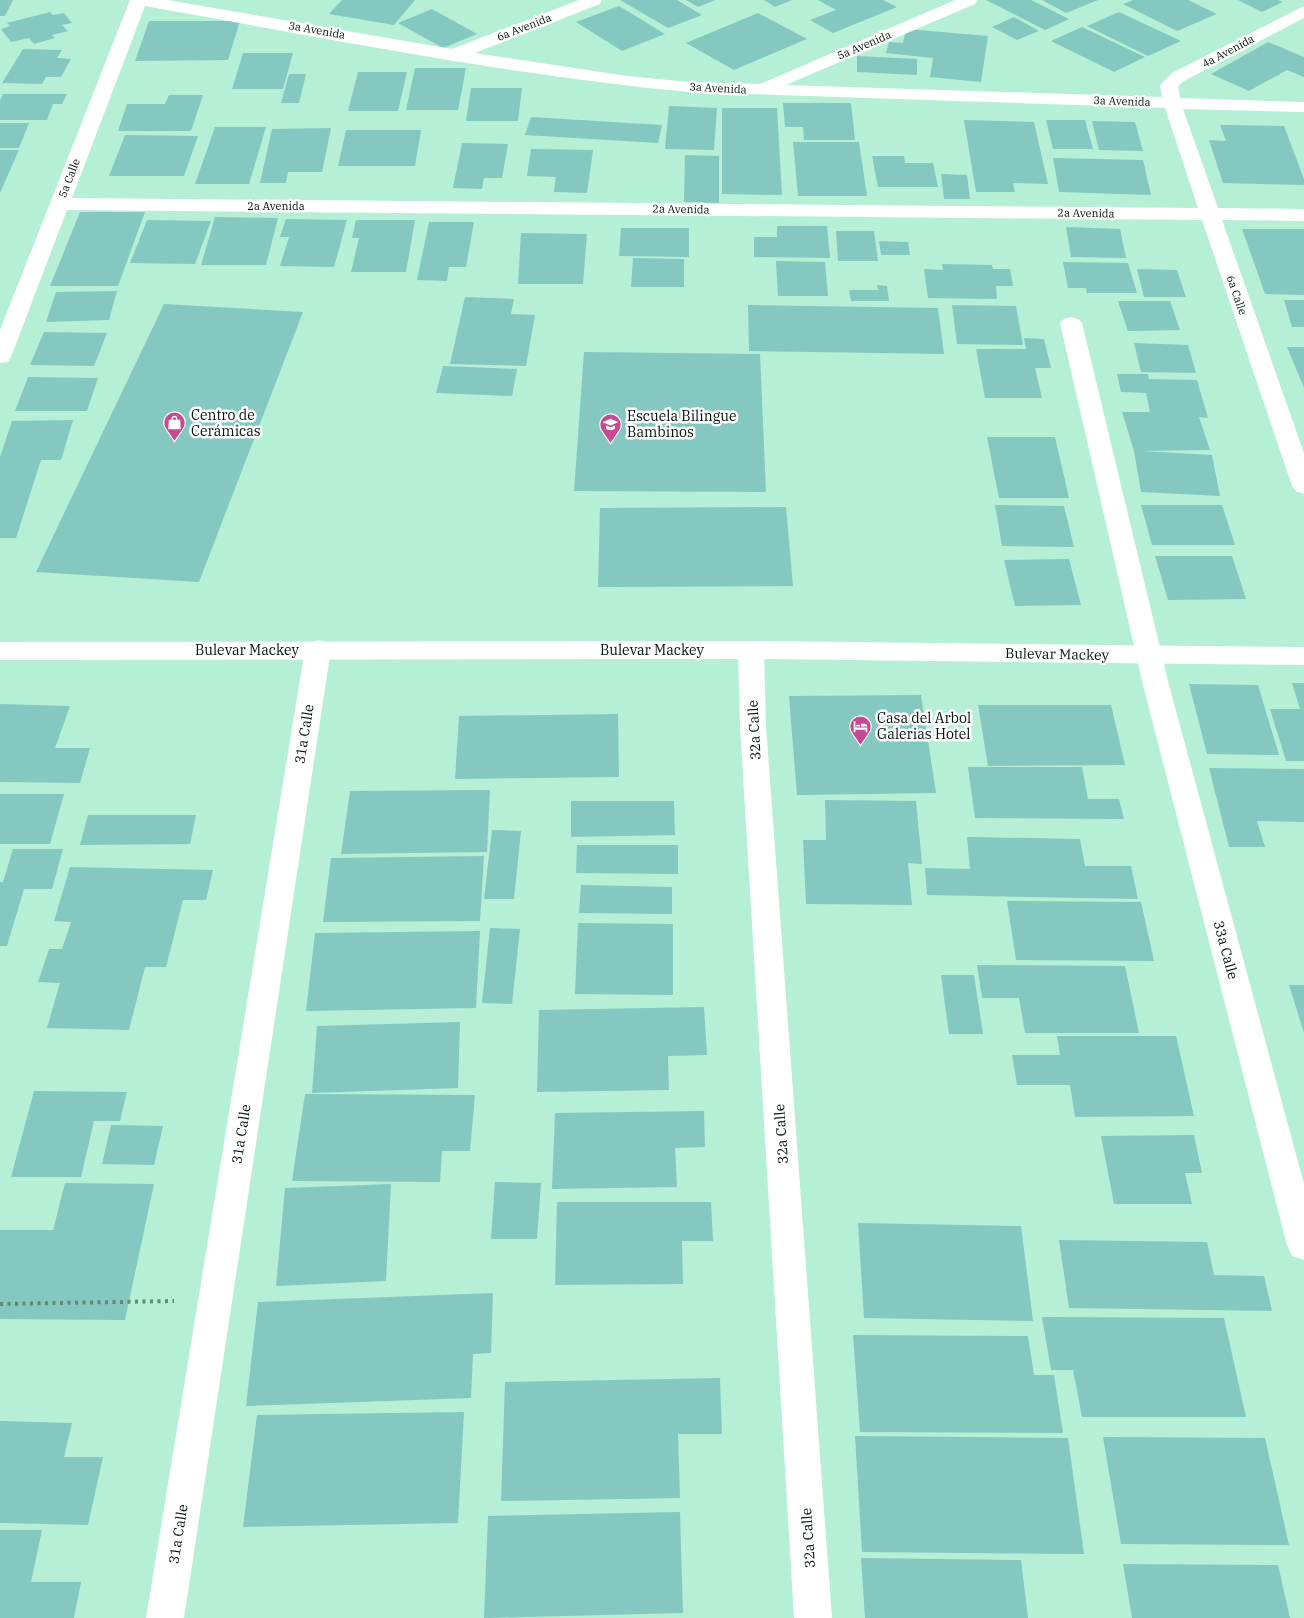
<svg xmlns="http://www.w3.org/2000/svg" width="1304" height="1618" viewBox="0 0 1304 1618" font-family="'IBM Plex Serif',serif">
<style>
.building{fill:#85c8c0}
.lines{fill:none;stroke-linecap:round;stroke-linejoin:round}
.path{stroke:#618978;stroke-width:4;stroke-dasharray:3 4.5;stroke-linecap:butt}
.minor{fill:#fff;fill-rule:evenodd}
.secondary{fill:#fff;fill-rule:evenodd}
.labels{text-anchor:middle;stroke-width:5;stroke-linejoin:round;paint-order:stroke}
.far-street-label{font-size:11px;fill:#00130b;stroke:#fff}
.poi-label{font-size:14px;fill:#00130b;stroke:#fff;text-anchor:start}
.street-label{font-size:14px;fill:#00130b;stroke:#fff}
</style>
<rect width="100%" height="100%" fill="#b5efd6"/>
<g class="building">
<path d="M0 0H13L5 16H0Z"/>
<path d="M342 0H415L394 25 329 14Z"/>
<path d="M620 0H677L702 15 668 28Z"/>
<path d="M686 0H715L698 7Z"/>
<path d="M764 0H792L775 7Z"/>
<path d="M818 0H883L897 7 833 33 810 20 836 10Z"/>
<path d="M986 0H1031L1069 19 1045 30Z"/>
<path d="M1042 0H1098L1066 13Z"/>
<path d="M1133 0H1188L1217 14 1177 31 1123 4Z"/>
<path d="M1238 0H1278L1283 2 1262 12Z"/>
<path d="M619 6 665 34 622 51 576 22Z"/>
<path d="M432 9 477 34 443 48 398 23Z"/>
<path d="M50 12 53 15 64 13 72 23 62 25 68 31 52 35 55 38 34 44 29 38 11 42 1 29 10 26 7 23Z"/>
<path d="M1119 12 1181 41 1148 56 1087 26Z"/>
<path d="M758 13 807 39 734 70 686 43Z"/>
<path d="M1014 17 1039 31 1017 40 992 27Z"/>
<path d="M149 21H240L228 60 135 61Z"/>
<path d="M1082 27 1145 57 1114 72 1051 41Z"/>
<path d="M906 29 988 36 981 82 930 77 933 58 886 53 889 42 903 43Z"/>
<path d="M1268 42 1304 57V77L1287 70 1249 91 1211 74Z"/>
<path d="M23 49 62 50 57 58 71 59 61 77H46L42 84 2 83Z"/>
<path d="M243 53H293L283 89H232Z"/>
<path d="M857 56 917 59V75L857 72Z"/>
<path d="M415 68H466L458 110H406Z"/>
<path d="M358 72H407L398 111H348Z"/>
<path d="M289 74H306L299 103H281Z"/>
<path d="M471 88H522L518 121H466Z"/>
<path d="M3 94H67L62 104H53L47 120H0V101Z"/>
<path d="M169 95H203L191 131H118L127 104H165Z"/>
<path d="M783 103H851L855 140H804L803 127H785Z"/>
<path d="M669 106 717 108 714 150 665 149Z"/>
<path d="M722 108H777L782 195 722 194Z"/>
<path d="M531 117 662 125 658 143 525 135Z"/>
<path d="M964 120 1034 122 1048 184 1013 183 1015 192H976Z"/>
<path d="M1046 120H1085L1093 149H1053Z"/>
<path d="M1092 121 1135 122 1143 151 1099 150Z"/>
<path d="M0 123H29L19 148H0Z"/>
<path d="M1220 125 1284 126 1304 179V185L1223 183 1209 140 1226 141Z"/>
<path d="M215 127H266L249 184H195Z"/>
<path d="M331 128 322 172H288L286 183H260L272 129Z"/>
<path d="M346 130H421L415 166H338Z"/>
<path d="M125 135 198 136 184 176H109Z"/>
<path d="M793 142H859L867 196H798Z"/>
<path d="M462 143 508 144 502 178H484L482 189 453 188Z"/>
<path d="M531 149 593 150 587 193 554 192 556 177 527 176Z"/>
<path d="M0 150H19L0 193Z"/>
<path d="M685 155 719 156V203L684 202Z"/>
<path d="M872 156H904L905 163H933L938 187H878Z"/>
<path d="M1053 158 1143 160 1151 195 1059 192Z"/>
<path d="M941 174 967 175 970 199H944Z"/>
<path d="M80 212H145L118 286H50Z"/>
<path d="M215 217 278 218 266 265H201Z"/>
<path d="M286 219 347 220 334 267 280 266 289 237H280Z"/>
<path d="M147 220 211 221 195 264 130 263Z"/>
<path d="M356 220H415L406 272H351L359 238H352Z"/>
<path d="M429 222H474L466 267H449L447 281 417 280Z"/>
<path d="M777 226H827L830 258 754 257V237H777Z"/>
<path d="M1066 227 1120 229 1126 258 1071 257Z"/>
<path d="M621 228H689V257L619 256Z"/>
<path d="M1242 229H1304V295L1265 294Z"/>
<path d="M836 231H874L878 261H838Z"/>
<path d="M521 233 587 234 583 284H518Z"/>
<path d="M879 241 908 242 910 255H881Z"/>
<path d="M633 258 684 259V287H631Z"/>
<path d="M776 261 825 262 828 296H778Z"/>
<path d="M1063 262 1128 263 1137 293H1087L1086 288H1068Z"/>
<path d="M942 264 992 265 993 269H1010L1013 286H996L997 299 928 298 924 269 943 270Z"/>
<path d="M1137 269 1177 270 1186 297H1144Z"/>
<path d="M877 285 887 286 889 301H851L849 290H878Z"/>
<path d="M117 291 109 320 46 322 56 292Z"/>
<path d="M465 297 514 299 511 314 535 315 526 366 450 364Z"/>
<path d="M1284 300H1304V327H1292Z"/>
<path d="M1118 301H1170L1180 330 1128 331Z"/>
<path d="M164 304 303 312 199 582 36 572Z"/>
<path d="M748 305 938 308 944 354 749 351Z"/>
<path d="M952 305 1016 306 1023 345 957 344Z"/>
<path d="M44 332 107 333 94 366 30 365Z"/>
<path d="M1024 338 1044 339 1051 368H1035L1042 398H985L976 349H1026Z"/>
<path d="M1134 343 1188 345 1196 373 1141 372Z"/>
<path d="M1287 347H1304V388Z"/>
<path d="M584 352 760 354 766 492 574 491Z"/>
<path d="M443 366 517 369 512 396 436 393Z"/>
<path d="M1117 374H1148L1149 379 1197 380 1208 418 1199 417 1210 450 1141 451 1212 455 1220 496 1141 492 1134 451 1122 412H1150L1146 393 1121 392Z"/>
<path d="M28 377 98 378 87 411H15Z"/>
<path d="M73 420 61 460H41L16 538H0V457L12 421Z"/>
<path d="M987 437H1055L1069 498H999Z"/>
<path d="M995 505 1064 506 1074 547 1002 546Z"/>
<path d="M1141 505H1222L1235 545H1152Z"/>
<path d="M786 507 793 586 598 587 600 508Z"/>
<path d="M1155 556H1232L1246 599 1168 600Z"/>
<path d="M1069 559 1081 605 1015 606 1004 560Z"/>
<path d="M1292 683H1304V761H1286L1270 709H1300Z"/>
<path d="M1189 684 1258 685 1279 755 1207 754Z"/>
<path d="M921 695 936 793 797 795 789 696Z"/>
<path d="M0 704 70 706 55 748H90L80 783 0 782Z"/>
<path d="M978 705H1111L1125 765 988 766Z"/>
<path d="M618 714 619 777 455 779 459 716Z"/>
<path d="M968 767H1082L1088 799H1119L1124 819 975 818Z"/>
<path d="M1209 768 1304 769V822L1257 821 1265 847H1229Z"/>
<path d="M490 790 487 852 341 854 350 791Z"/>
<path d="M0 794H64L50 844H0Z"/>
<path d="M825 800 916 801 922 864 908 863 912 905 806 904 803 840H826Z"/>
<path d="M571 801H674L675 835 571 837Z"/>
<path d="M88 815H196L190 844 80 845Z"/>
<path d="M492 830 521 831 514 899H484Z"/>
<path d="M967 837 1080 839 1085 866H1131L1138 899 927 895 925 868 970 869Z"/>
<path d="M577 845H678V874L576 873Z"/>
<path d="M13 849H63L52 889H24L7 946H0V882H3Z"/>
<path d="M484 856 480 921 323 922 331 858Z"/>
<path d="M70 867 213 870 206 900H183L166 967H145L129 1030 47 1028 60 983 38 982 49 949H62L71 922 54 921Z"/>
<path d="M581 885 672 887V914L579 913Z"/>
<path d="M1007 901 1141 902 1154 961 1016 960Z"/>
<path d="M578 923 673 924V995L575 994Z"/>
<path d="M490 928 520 929 512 1004 482 1003Z"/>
<path d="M480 931 476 1008 306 1011 315 933Z"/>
<path d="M977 965 1125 966 1139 1033H1025L1019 998H982Z"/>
<path d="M941 975H974L983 1034H949Z"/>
<path d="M1289 985H1304V1033Z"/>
<path d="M704 1007 707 1055 668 1056 669 1090 537 1092 539 1010Z"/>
<path d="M460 1022 458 1088 312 1093 317 1026Z"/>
<path d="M1057 1036H1176L1194 1116 1075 1117 1070 1085H1017L1012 1055H1060Z"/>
<path d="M34 1091 127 1092 120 1121H94L81 1177H11Z"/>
<path d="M305 1094 475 1095 470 1151H442L440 1182 292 1181Z"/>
<path d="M704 1111 705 1147 675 1148 677 1187 552 1189 555 1113Z"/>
<path d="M111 1125 163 1126 154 1165 102 1164Z"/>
<path d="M1194 1135 1202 1173H1185L1192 1204H1114L1101 1136Z"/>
<path d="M495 1182 541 1183 537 1239H491Z"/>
<path d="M65 1183 154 1184 125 1320 0 1319V1230H53Z"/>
<path d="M391 1184 386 1281 276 1286 285 1188Z"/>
<path d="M557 1202H711L713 1241H682L683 1284 555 1285Z"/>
<path d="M858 1223 1021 1226 1033 1321 864 1318Z"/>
<path d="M1059 1240 1207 1242 1214 1275 1264 1276 1272 1311 1069 1308Z"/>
<path d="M493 1293 491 1353 473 1354 471 1398 246 1406 258 1302Z"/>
<path d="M1042 1317 1224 1318 1246 1417H1082L1073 1370H1051Z"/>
<path d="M853 1335 1028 1336 1034 1375H1054L1063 1433 860 1432Z"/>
<path d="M720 1378 722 1434H678L680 1498 501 1501 505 1382Z"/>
<path d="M464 1412 458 1523 243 1527 257 1415Z"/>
<path d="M0 1421 72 1423 64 1457H103L88 1525 0 1523Z"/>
<path d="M855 1436 1068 1438 1084 1554 862 1552Z"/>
<path d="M1103 1437 1265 1438 1289 1545 1121 1544Z"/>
<path d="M680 1512 683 1613 484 1618 488 1516Z"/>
<path d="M0 1530H42L31 1582H81L74 1618H0Z"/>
<path d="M861 1558 1021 1560 1028 1618H865Z"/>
<path d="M1123 1564 1278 1565 1290 1618H1132Z"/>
</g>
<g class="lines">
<path class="path" d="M0 1304 174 1301"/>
<g class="minor">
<path d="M130 0H167L452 49 579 0H602L600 4 475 53 627 76 689 82 760 84 955 0H977L975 4 786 85 1162 97 1160 85 1172 73 1304 6V18L1184 81 1178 86 1180 98 1304 102V112L1183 109 1218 208 1304 209V221L1222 220 1304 453V494L1296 491 1292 486 1202 220 67 210 11 357 8 362 0 363V330ZM145 6C326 38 506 75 689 92L1165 108 1198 208 72 198Z"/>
<path d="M1071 317 1078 319 1082 323 1169 685 1304 1184V1260L1292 1256 1287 1245 1143 685 1060 323 1064 319Z"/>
<path d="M318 640 327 643 331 649 184 1618H146L305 649 309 643Z"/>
<path d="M751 641 760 644 764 650 766 726 832 1618H794L740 726 738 650 742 644Z"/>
</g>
<path class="secondary" d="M751 641 1304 647V665L751 659 0 660V642Z"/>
</g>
<defs>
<symbol id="shop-pin" viewBox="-11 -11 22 30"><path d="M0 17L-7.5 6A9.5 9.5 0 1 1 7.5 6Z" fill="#c74996" stroke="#fff"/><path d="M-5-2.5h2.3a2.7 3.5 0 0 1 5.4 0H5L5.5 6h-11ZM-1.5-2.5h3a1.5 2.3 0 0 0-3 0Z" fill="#fff"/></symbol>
<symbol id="school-pin" viewBox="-11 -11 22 30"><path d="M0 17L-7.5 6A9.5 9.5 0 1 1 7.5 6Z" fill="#c74996" stroke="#fff"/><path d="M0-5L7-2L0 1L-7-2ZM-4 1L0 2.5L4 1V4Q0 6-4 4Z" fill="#fff"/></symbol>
<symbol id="hotel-pin" viewBox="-11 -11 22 30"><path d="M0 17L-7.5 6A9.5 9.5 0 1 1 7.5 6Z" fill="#c74996" stroke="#fff"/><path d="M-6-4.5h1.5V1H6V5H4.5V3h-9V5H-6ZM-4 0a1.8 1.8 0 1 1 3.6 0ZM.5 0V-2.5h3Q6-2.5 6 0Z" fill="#fff"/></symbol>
</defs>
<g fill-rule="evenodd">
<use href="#shop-pin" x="162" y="410" width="25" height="34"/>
<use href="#school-pin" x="598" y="412" width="25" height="34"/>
<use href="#hotel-pin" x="848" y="714" width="25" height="34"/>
</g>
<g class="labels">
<g class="far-street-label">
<text transform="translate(524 27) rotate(-21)" y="4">6a Avenida</text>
<text transform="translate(317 30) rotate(10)" y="4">3a Avenida</text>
<text transform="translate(864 45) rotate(-23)" y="4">5a Avenida</text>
<text transform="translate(1228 51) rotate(-28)" y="4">4a Avenida</text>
<text transform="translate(718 88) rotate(3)" y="4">3a Avenida</text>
<text transform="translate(1122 101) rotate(2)" y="4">3a Avenida</text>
<text transform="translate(69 178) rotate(-69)" y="4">5a Calle</text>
<text x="276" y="210">2a Avenida</text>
<text transform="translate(681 209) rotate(1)" y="4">2a Avenida</text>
<text transform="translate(1086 213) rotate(1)" y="4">2a Avenida</text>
<text transform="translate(1237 295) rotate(71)" y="4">6a Calle</text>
</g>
<g class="poi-label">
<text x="191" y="420">Centro de<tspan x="191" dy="16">Cerámicas</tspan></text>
<text x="627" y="421">Escuela Bilingue<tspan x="627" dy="16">Bambinos</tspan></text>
<text x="877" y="723">Casa del Arbol<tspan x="877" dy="16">Galerias Hotel</tspan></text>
</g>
<g class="street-label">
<text x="247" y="655">Bulevar Mackey</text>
<text x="652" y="655">Bulevar Mackey</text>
<text transform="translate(1057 654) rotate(1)" y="5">Bulevar Mackey</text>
<text transform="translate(754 730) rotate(-93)" y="5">32a Calle</text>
<text transform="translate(304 734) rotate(-81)" y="5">31a Calle</text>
<text transform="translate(1226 950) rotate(75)" y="5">33a Calle</text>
<text transform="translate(241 1134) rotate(-81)" y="5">31a Calle</text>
<text transform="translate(781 1134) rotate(-94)" y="5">32a Calle</text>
<text transform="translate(178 1534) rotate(-81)" y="5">31a Calle</text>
<text transform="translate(808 1538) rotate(-94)" y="5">32a Calle</text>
</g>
</g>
</svg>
